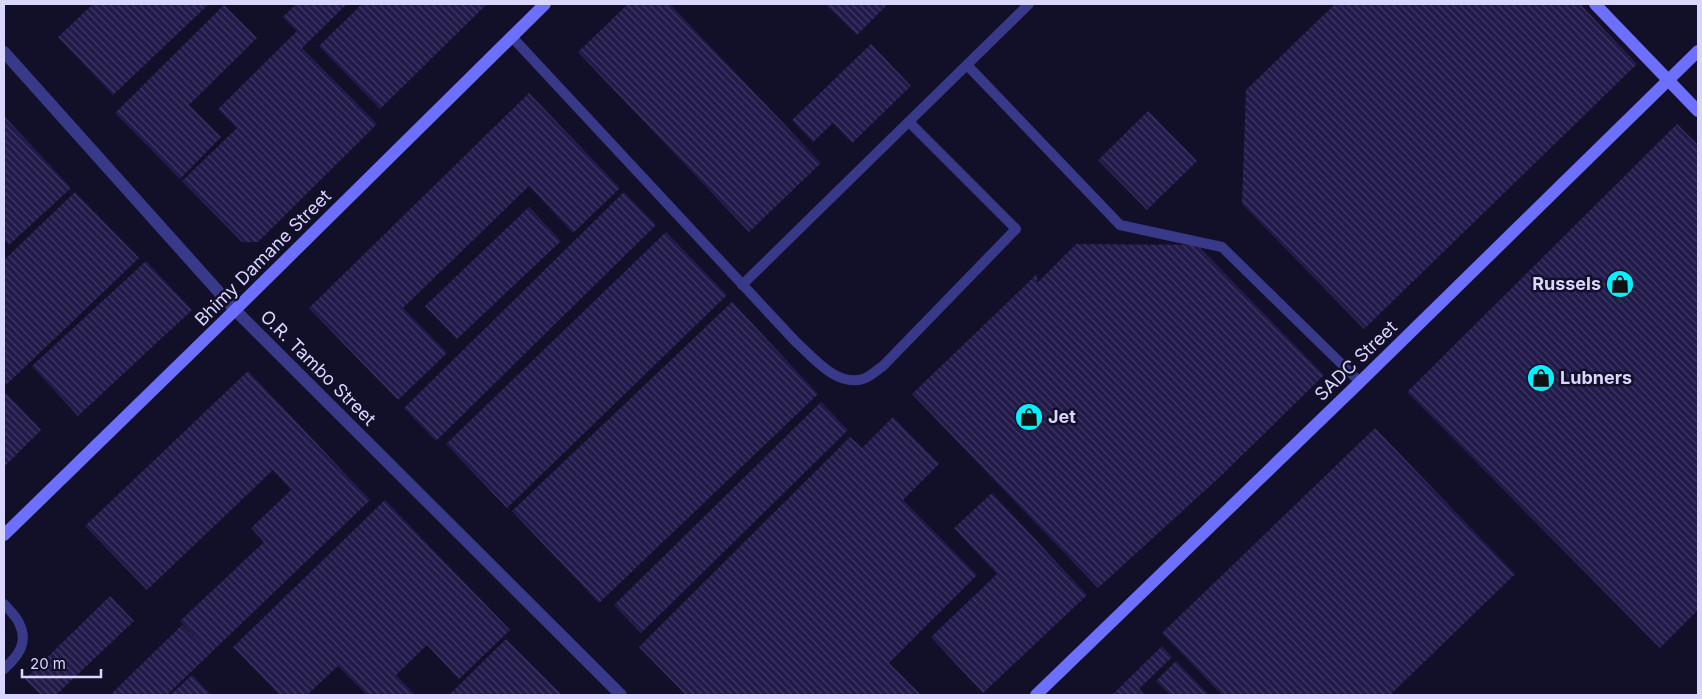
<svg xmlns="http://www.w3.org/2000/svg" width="1702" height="699" viewBox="0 0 1702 699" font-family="Inter,sans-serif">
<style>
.building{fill:url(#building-back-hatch)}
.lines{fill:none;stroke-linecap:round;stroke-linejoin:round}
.lane{stroke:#383989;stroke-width:10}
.street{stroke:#383989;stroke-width:12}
.secondary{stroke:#6d70ff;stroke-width:12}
.labels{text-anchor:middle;stroke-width:5;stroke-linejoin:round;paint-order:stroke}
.street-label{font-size:18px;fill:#d9d6ff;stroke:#120f28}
.poi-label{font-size:18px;font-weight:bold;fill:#d9d6ff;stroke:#120f28;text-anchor:start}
</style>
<defs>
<pattern id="building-back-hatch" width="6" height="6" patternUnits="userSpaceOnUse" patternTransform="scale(1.25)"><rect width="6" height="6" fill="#211a4a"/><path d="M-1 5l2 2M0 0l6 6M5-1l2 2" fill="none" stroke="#413b65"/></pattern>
</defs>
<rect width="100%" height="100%" fill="#120f28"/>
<g class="building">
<path d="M93 4H209L113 95 58 37Z"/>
<path d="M296 4H347L302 48 377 124 258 242H242L182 181 237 128 218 109 297 31 283 17Z"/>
<path d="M362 4H487L380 109 319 46Z"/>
<path d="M628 4H670L821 163 749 232 578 52Z"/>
<path d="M825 4H888L857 35Z"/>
<path d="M1335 4H1580L1637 64 1364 329 1242 204 1246 90Z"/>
<path d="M224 5 257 38 189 105 221 137 180 179 115 113Z"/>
<path d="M871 44 911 86 852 143 833 123 813 142 792 120Z"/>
<path d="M529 93 620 188 573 233 529 186 403 308 447 353 398 400 309 308Z"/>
<path d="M1148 111 1197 161 1147 210 1098 160Z"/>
<path d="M4 116 71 188 9 245 4 239Z"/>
<path d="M1677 124 1698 145V610L1660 648 1407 392Z"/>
<path d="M75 192 139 258 6 385 4 383V260Z"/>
<path d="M624 192 656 225 436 441 404 408Z"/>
<path d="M529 207 561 241 457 339 425 306Z"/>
<path d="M666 232 727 295 507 508 446 444Z"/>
<path d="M1076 244 1197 245 1324 375 1223 474 1098 588 912 394 1037 274V283Z"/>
<path d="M146 261 192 310 78 416 32 366Z"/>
<path d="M732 302 818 394 599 603 512 511Z"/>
<path d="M248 371 370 500 167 695H110L182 625 205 648 180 621 264 542 251 528 291 490 273 470 147 590 85 526Z"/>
<path d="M4 391 41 430 4 467Z"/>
<path d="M821 402 848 430 641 633 614 605Z"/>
<path d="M893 417 939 464 903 500 977 575 889 663 921 695H686L639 647 850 437 862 448Z"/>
<path d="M1375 428 1515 574 1390 695H1222L1162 633Z"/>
<path d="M992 493 1087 595 983 693 931 637 997 574 954 528Z"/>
<path d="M385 500 510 630 459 679 427 645 396 675 415 695H367L338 666 307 695H280L233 647Z"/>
<path d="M110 596 134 621 56 695H41L25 679Z"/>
<path d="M506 639 562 695H449Z"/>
<path d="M1162 646 1172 657 1139 689 1145 695H1112Z"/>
<path d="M1176 661 1209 695H1170L1156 681Z"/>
<path d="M192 675 211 695H170Z"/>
</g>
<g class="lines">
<g class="lane">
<path d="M512 37 795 341C813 357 836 387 863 379 870 377 877 370 883 366L1016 229 909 122"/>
<path d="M967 65 1120 225 1222 247 1360 382"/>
<path d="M742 285 1029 4"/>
<path d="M4 604C9 610 16 616 19 623 29 643 18 656 4 669"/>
</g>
<path class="street" d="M4 52 235 310 621 695"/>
<g class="secondary">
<path d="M1595 4 1698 111"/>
<path d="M4 535 235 310 545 4"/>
<path d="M1036 695 1360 382 1698 51"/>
</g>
</g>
<defs>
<symbol id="shop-disc" viewBox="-11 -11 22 22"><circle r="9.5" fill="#02f2ff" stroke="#120f28"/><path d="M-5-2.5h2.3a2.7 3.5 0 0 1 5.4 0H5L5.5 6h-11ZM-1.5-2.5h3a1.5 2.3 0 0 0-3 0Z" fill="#111"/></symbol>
</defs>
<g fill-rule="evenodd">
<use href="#shop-disc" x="1604" y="268" width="32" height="32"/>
<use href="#shop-disc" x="1525" y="362" width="32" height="32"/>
<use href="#shop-disc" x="1013" y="401" width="32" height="32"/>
</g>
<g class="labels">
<g class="street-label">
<text transform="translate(263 258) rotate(-45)" y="6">Bhimy Damane Street</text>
<text transform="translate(1356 361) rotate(-44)" y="6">SADC Street</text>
<text transform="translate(318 368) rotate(45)" y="6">O.R. Tambo Street</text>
</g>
<g class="poi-label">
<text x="1601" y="290" text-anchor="end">Russels</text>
<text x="1560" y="384">Lubners</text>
<text x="1048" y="423">Jet</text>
</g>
</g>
<rect width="1702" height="699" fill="none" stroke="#d9d6ff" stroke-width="10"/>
<path d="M22 669v8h79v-8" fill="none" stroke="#d9d6ff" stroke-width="2.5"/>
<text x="30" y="669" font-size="15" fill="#d9d6ff" stroke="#120f28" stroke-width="4" paint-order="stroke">20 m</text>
</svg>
